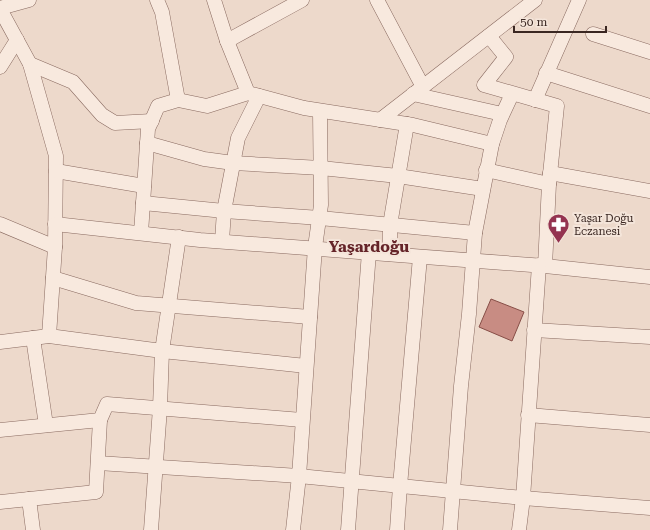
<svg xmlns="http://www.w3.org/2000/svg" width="650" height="530" viewBox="0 0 650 530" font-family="'Roboto Serif',serif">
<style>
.building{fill:#c88c83;stroke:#874e47}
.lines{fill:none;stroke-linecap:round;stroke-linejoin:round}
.minor-casing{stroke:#896a60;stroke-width:15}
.minor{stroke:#f8e9de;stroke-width:14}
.labels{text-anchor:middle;stroke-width:4;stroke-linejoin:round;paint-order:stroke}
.poi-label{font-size:11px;fill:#3a2722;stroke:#f4e5da;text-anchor:start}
.district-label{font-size:15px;font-weight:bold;fill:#652429;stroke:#f4e5da}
</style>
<rect width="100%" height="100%" fill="#edd9cb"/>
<path class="building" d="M491 299 524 312 512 341 479 327Z"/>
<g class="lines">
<defs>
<g id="minor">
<path d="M214 0 227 41"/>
<path d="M302 0 227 41 248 93 304 108 413 125 492 144"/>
<path d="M377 0 423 87"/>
<path d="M0 8 29 0"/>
<path d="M0 9 30 64 56 156 55 247 49 336"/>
<path d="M593 34 650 52"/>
<path d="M489 36 506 57 484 85 557 106 549 184 545 266"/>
<path d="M30 64 73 82 102 115 115 123 152 121"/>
<path d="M0 67 17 40"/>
<path d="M546 73 650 106"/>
<path d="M413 94 502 114"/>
<path d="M178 100 207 106 248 93"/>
<path d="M535 100 579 0"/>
<path d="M380 120 535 0"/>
<path d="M147 143 204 159 233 163 321 168 398 176 483 189"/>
<path d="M486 170 549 184"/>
<path d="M56 171 144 186"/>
<path d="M550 173 650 191"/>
<path d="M143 203 224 211 320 218 475 233"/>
<path d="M0 224 55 247"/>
<path d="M55 224 200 240 545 266 650 277"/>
<path d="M141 233 148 129 158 106 178 100 162 12 157 0"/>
<path d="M222 241 224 211 238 138 259 96"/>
<path d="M390 254V225L407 124"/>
<path d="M53 278 136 303 310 317"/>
<path d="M534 330 650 337"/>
<path d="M33 338 46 425"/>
<path d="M0 342 49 336 162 351 306 366"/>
<path d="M528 415 650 425"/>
<path d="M0 430 100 420 107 404 302 420"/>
<path d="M98 463 299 476 523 498 650 508"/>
<path d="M29 499 33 530"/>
<path d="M0 502 96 492 100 420"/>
<path d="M151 530 160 408 162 351 179 237"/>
<path d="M293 530 299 476 315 247 321 205 320 111"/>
<path d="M348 530 369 252"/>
<path d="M397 530 400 486 420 257"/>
<path d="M450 530 461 386 469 314 475 233 492 144 500 120 512 94"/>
<path d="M519 530 523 498 539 265"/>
</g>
</defs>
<use href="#minor" class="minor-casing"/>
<use href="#minor" class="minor"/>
</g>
<defs>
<symbol id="pharmacy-pin" viewBox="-11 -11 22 30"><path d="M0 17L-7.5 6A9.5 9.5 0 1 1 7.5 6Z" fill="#943350" stroke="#f4e5da"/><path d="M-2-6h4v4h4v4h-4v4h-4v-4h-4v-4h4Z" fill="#fff"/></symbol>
</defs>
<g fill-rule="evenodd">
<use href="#pharmacy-pin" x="546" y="212" width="25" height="34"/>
</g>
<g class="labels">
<g class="poi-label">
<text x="574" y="222">Yaşar Doğu<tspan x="574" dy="13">Eczanesi</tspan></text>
</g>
<g class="district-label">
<text x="369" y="252">Yaşardoğu</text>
</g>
</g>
<path d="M514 26v6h92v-6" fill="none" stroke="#3a2722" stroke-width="2"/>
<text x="520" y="26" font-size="12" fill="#3a2722" stroke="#f4e5da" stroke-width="3" paint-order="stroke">50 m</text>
</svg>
